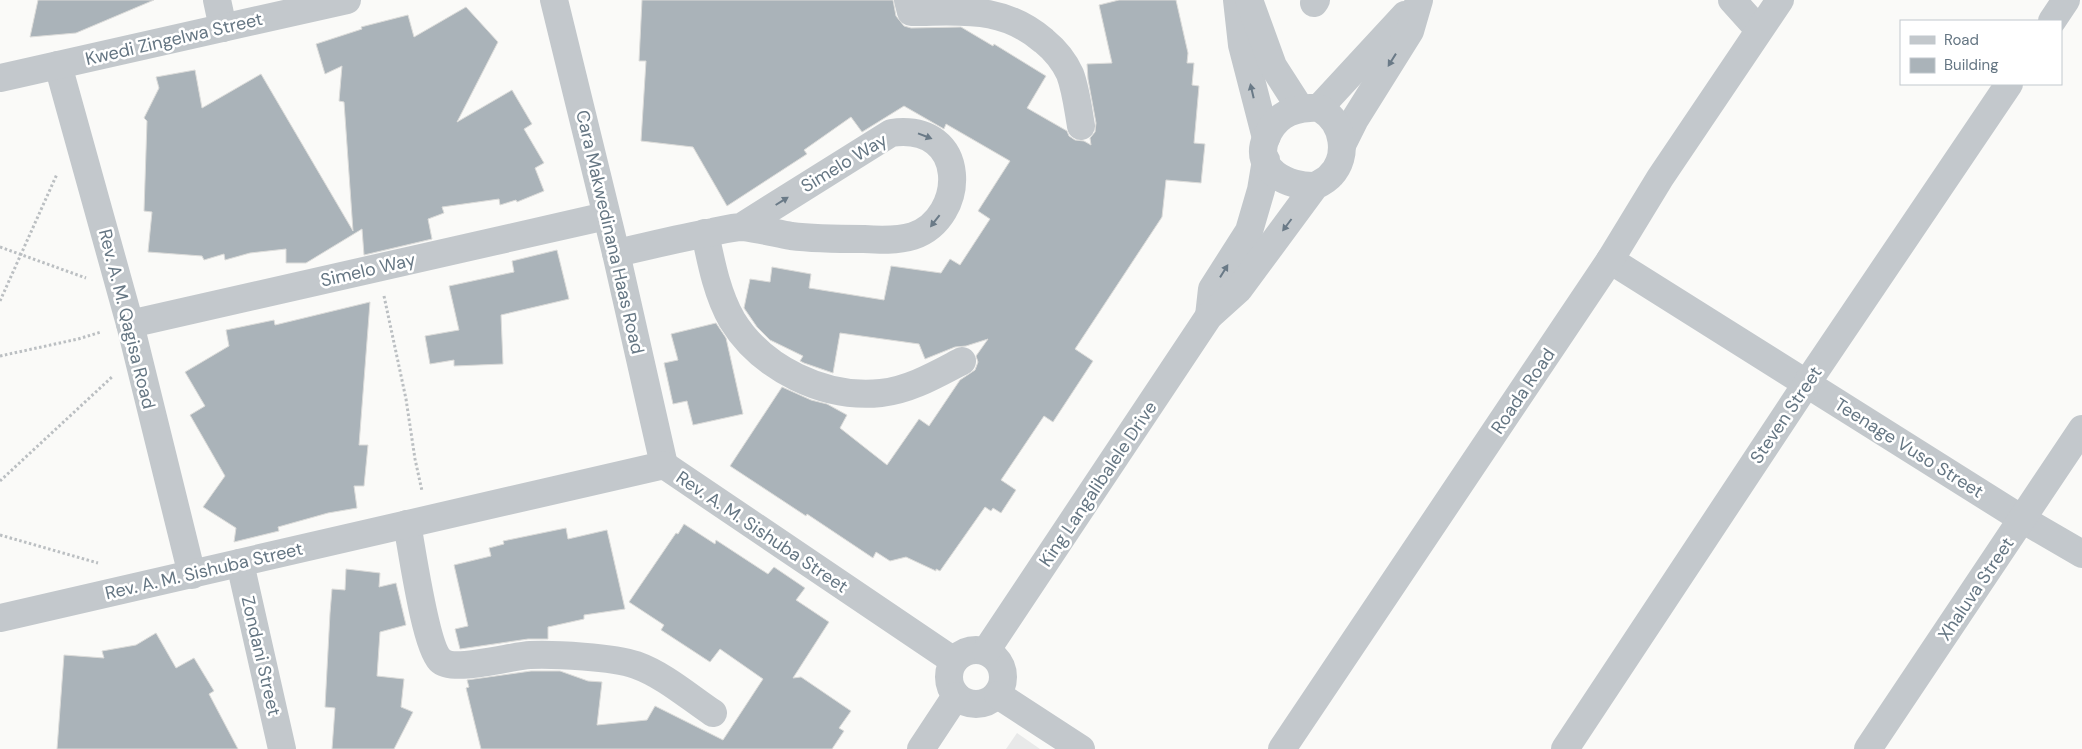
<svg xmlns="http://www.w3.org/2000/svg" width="2082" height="749" viewBox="0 0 2082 749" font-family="'DM Sans',sans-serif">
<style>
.built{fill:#e8e9e9}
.building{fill:#aab3b9;stroke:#dcdcda}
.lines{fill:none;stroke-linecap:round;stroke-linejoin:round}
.path{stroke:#bbbfc2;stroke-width:3;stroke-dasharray:2.5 2.5;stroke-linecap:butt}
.minor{stroke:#c3c8cc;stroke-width:28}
.oneway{fill:#6a7a87}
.labels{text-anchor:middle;stroke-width:5;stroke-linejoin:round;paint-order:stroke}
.street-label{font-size:18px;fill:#657683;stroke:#fff}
</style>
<rect width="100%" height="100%" fill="#fafaf8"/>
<path class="built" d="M1017 733 1040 749H1006Z"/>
<g class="building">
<path d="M38 0H154L76 33 30 37Z"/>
<path d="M642 0H893L896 16 904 26 911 28 961 27 993 46 994 44 1046 76 1027 108 1067 131 1069 136 1075 140 1084 141 1091 145 1090 138 1095 132 1096 123 1088 79 1087 64 1112 63 1099 5 1119 0H1176L1188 53 1187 63H1194L1192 85 1199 86 1194 143 1205 144 1201 183 1166 180 1162 217 1075 349 1093 361 1053 422 1044 416 1001 480 1016 490 1001 513 993 508 991 511 985 507 940 571 936 569V571L906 557 890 561 876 552 873 558 807 514 806 516 730 466 782 387 811 400 827 404 847 415 840 428 887 465 919 419 929 426 960 380 975 370 978 362 976 356 988 339 966 346 955 347 925 359 919 344 840 333 833 373 804 363 800 361 803 356 770 340 757 327 744 308 750 279 770 282 772 267 811 274 809 288 884 300 891 266 941 273 950 259 960 265 990 219 978 211 1010 161 946 124 944 129 904 106 862 132 851 117 804 150 807 154 727 206 693 147 641 141 646 61H639Z"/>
<path d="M466 7 498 42 457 122 512 90 532 124 524 129 544 163 535 168 544 191 517 202 516 200 500 205 499 199 442 207 444 213 428 219 432 239 364 255 362 229 306 263H286V249L250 253 225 260 224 254 204 260 202 256 148 252 152 212 144 211 147 121 144 118 159 88 156 77 195 70 202 108 261 74 353 231 344 102 339 101 342 66 325 74 316 44 362 29 361 27 408 15 414 37Z"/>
<path d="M557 250 569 299 501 315 503 364 454 366V360L430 364 425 336 459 330 449 286 514 272 512 261Z"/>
<path d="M370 302 359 445H368L364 486H354L357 508 328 513 278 527 279 531 234 542 236 528 203 507 225 476 190 415 205 406 185 372 229 346 226 330 274 320 275 325Z"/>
<path d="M716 323 726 338 743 414 693 425 687 401 673 404 664 363 678 360 671 334Z"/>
<path d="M684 524 715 544 716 540 768 574 774 567 805 588 796 600 829 622 793 678 801 677 851 711 839 728 844 731 832 749H481L466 688 469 687 467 680 531 671H560L588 681 602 682 597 725 647 720 655 706 723 740 763 679 720 649 710 662 661 630 664 625 629 602 676 533 678 534Z"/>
<path d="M566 528 568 539 607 530 625 609 584 615V619L548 627V639H528L460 649 455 629 468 626 454 565 491 556 489 548 504 544 503 541Z"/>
<path d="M346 569 380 573 379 587 396 583 406 625 380 632 377 676 404 679 401 707 413 712 394 749H332L335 708 325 707 330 613 332 589 345 590Z"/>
<path d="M156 633 176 668 194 658 214 691 209 694 238 749H57L64 655 104 658 102 651 136 645Z"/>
</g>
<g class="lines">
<g class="path">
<path d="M0 247 86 278"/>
<path d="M384 296 406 399 415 459 422 491"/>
<path d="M0 301 57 174"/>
<path d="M0 356 78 339 101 332"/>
<path d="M0 481 113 376"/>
<path d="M0 535 98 563"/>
</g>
<g class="minor">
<path d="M217 0 223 28"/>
<path d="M554 0 616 253 664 465"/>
<path d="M908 0 911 12C962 12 1002 5 1044 41 1055 50 1064 61 1070 74 1076 90 1078 109 1081 126"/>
<path d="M1237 0 1242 45 1266 138"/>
<path d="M1249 0 1273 66 1300 108"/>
<path d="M1732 0 1759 30"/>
<path d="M1314 3 1316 0"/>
<path d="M2052 21 2066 0"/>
<path d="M58 65 130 324 192 575"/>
<path d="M0 78 347 0"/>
<path d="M1319 108 1405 15"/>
<path d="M1343 143 1355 119 1410 31 1419 0"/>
<path d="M705 233C711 262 717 294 732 320 762 369 825 399 881 393 910 390 937 374 962 361"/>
<path d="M616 253C648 246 680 238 713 232 722 230 733 227 743 227 759 229 775 233 791 236 815 239 839 239 864 239 879 240 897 241 913 236 967 218 970 122 891 133L741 227"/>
<path d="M1610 260 2022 519 2082 554"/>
<path d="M1209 316 1212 289 1249 231 1261 190 1266 160"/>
<path d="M130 324 606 216"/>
<path d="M407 524C412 549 425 645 440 660 453 673 511 656 530 655 554 654 613 657 636 665 664 675 689 697 713 713"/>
<path d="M240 563 282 749"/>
<path d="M0 618 664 465 954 661"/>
<circle cx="976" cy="677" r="27"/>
<path d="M986 651 1209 316 1239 289 1315 186C1321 183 1327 180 1331 175 1349 156 1344 123 1321 109 1318 107 1314 108 1310 108 1289 109 1274 118 1266 138 1252 170 1289 187 1315 186"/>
<path d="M998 695 1081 749"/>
<path d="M921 749 956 696"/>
<path d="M1282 749 1610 260 1660 178 1780 0"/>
<path d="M1565 749 1807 383 2009 84"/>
<path d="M1868 749 2082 429"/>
</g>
</g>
<defs><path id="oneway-solid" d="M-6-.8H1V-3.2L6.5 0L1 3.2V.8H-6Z" transform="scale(1.25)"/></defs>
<g class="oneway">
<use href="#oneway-solid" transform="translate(1392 60) rotate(122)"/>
<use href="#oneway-solid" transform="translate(1252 91) rotate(-103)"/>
<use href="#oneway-solid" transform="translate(925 136) rotate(21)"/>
<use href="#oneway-solid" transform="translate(782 201) rotate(-32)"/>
<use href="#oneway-solid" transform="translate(935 221) rotate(128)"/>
<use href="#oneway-solid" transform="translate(1287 225) rotate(127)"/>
<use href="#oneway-solid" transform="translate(1224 271) rotate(-58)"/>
</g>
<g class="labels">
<g class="street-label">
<text transform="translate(174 39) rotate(-13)" y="6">Kwedi Zingelwa Street</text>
<text transform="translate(844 163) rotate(-31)" y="6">Simelo Way</text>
<text transform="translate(610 232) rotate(77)" y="6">Cara Makwedinana Haas Road</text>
<text transform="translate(368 270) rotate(-13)" y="6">Simelo Way</text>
<text transform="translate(127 319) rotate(76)" y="6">Rev. A. M. Qagisa Road</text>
<text transform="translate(1523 391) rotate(-56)" y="6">Roada Road</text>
<text transform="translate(1786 415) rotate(-56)" y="6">Steven Street</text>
<text transform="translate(1909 448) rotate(32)" y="6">Teenage Vuso Street</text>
<text transform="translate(1098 484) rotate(-56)" y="6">King Langalibalele Drive</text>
<text transform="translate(762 532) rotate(34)" y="6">Rev. A. M. Sishuba Street</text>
<text transform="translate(204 571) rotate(-13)" y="6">Rev. A. M. Sishuba Street</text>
<text transform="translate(1976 589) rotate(-56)" y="6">Xhaluva Street</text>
<text transform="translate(261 656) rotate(77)" y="6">Zondani Street</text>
</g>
</g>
<rect x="1900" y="20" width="162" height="65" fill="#ffffff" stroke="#c1c8cd"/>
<rect x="1910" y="36" width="25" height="8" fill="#c3c8cc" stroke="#c1c8cd"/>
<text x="1944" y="45" font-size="15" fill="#657683">Road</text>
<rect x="1910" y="58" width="25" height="15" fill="#aab3b9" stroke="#c1c8cd"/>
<text x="1944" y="70" font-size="15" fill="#657683">Building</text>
</svg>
